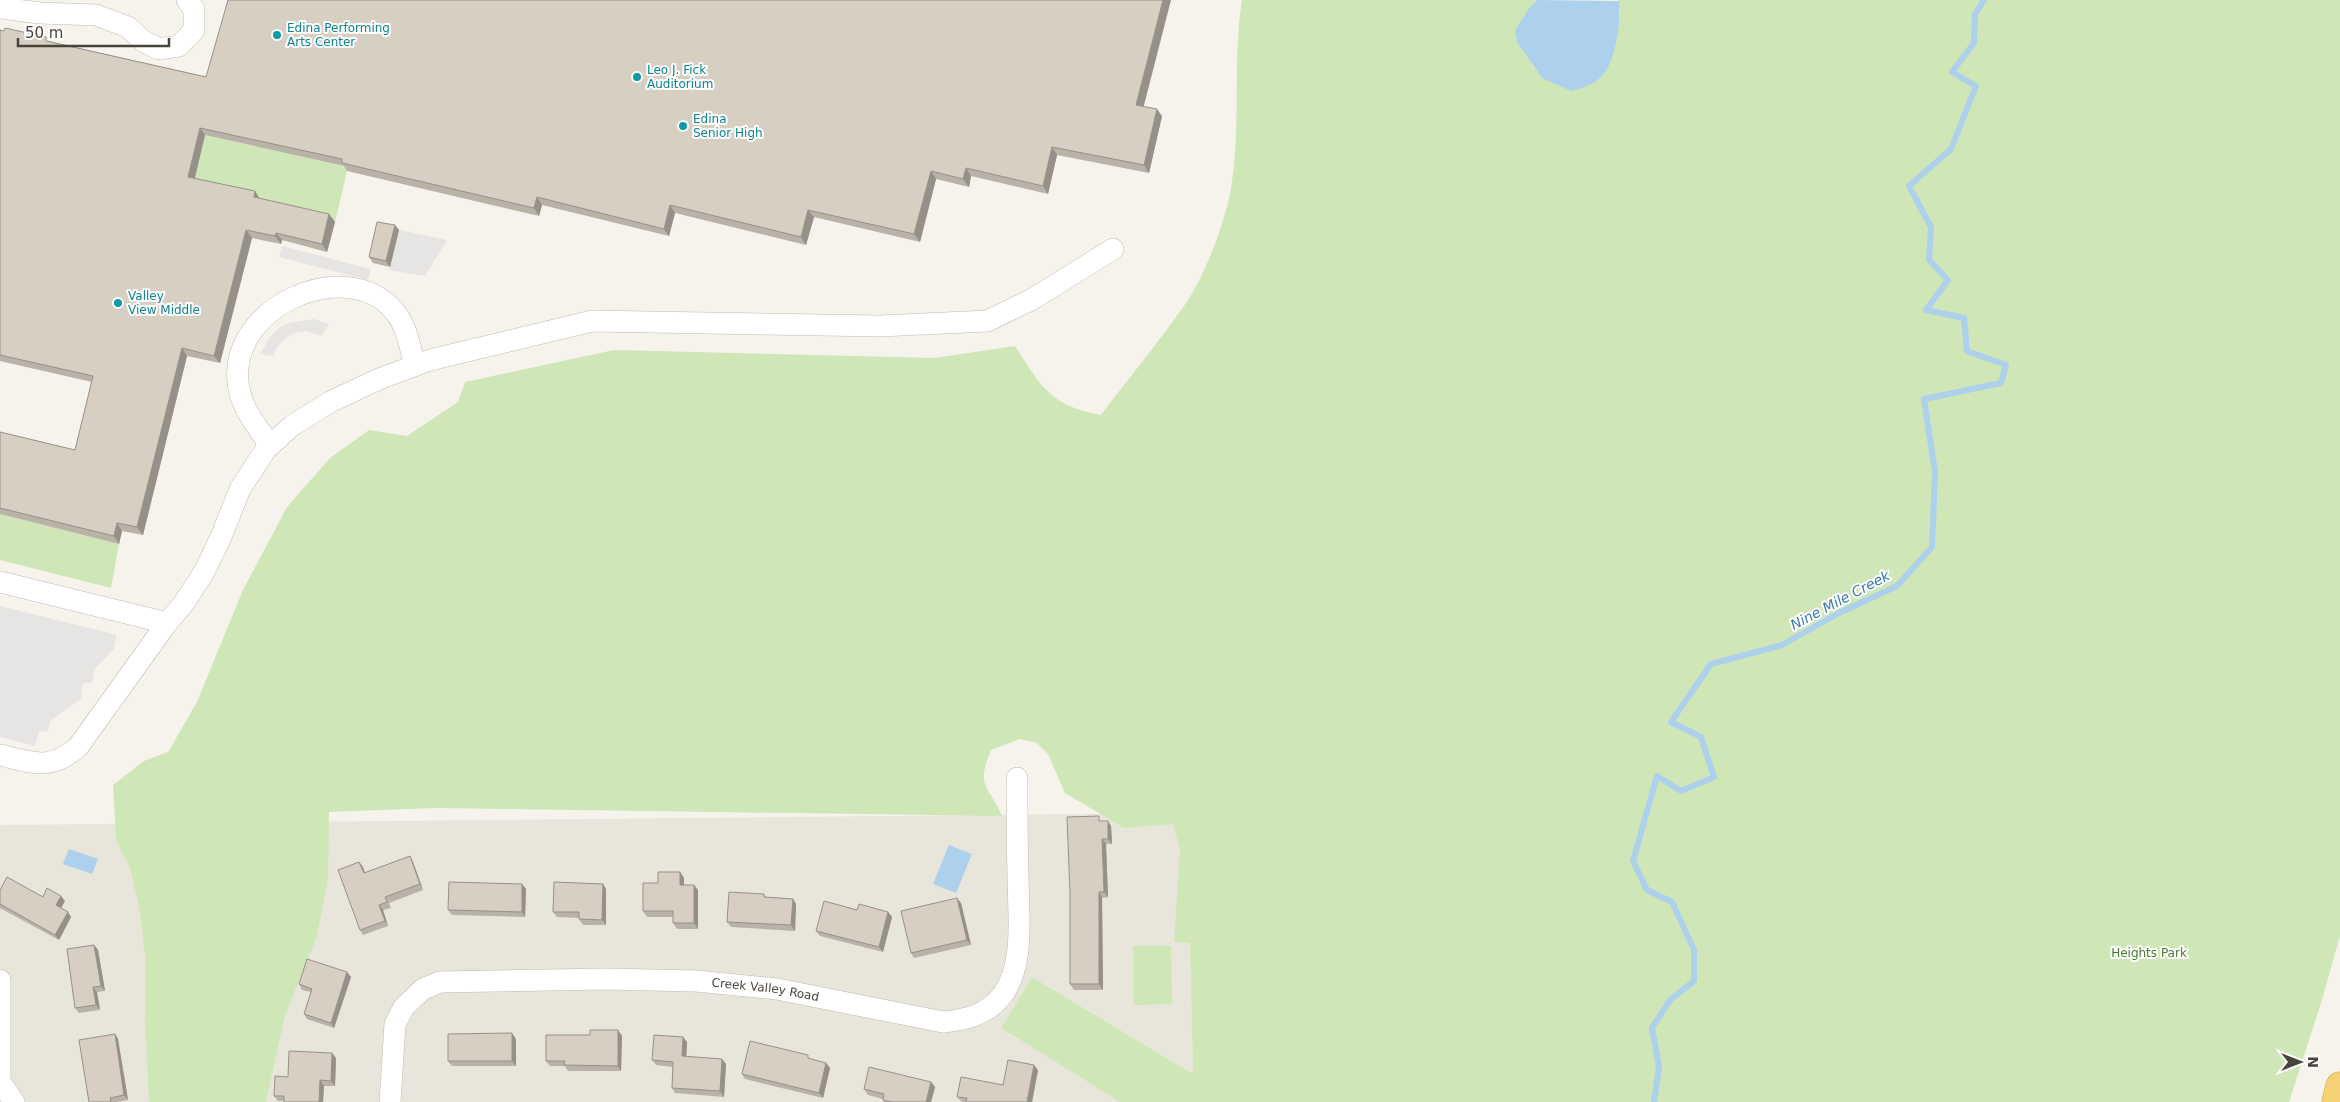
<svg xmlns="http://www.w3.org/2000/svg" width="2340" height="1102" viewBox="0 0 2340 1102" font-family="'DejaVu Sans',sans-serif">
<style>
.residential{fill:#e8e5da}
.green{fill:#cfe6b7}
.parking{fill:#e7e5e3}
.water{fill:#add0ed}
.lines{fill:none;stroke-linecap:round;stroke-linejoin:round}
.stream{stroke:#add0ed;stroke-width:6}
.minor-casing{stroke:#c0bbaf;stroke-width:22}
.highway-casing{stroke:#d5a746;stroke-width:29}
.minor{stroke:#fff;stroke-width:21}
.highway{stroke:#f5d176;stroke-width:28}
.wall{fill:#b8b2a7}
.shaded-wall{fill:#969188}
.building{fill:#d6cfc2;stroke:#969188}
.culture-dot{fill:#0f9aa8;stroke:#fff;stroke-width:2}
.labels{text-anchor:middle;stroke-width:4;stroke-linejoin:round;paint-order:stroke}
.culture-label{font-size:12px;fill:#0d838f;stroke:#fff;text-anchor:start}
.park-label{font-size:12px;fill:#48782f;stroke:#fff}
.street-label{font-size:12px;fill:#49443a;stroke:#fff}
.water-label{font-size:14px;font-style:italic;fill:#3878b0;stroke:#fff}
</style>
<rect width="100%" height="100%" fill="#f5f3ec"/>
<path class="residential" d="M1187 813 1193 1074 1032 977 1001 1028 1120 1102H0V825Z"/>
<g class="green">
<path d="M1242 0H1537L1529 8 1515 30 1534 68 1609 65 1620 15 1618 0H2340V936L2322 1000 2289 1102H1120L1001 1028 1032 977 1193 1074 1190 943 1174 942 1180 849 1173 824 1124 828 1065 793 1048 754 1037 743 1020 739 991 750C975 788 989 785 1002 816L435 808 329 812 328 878 317 936 285 1015 266 1102H149L145 1018 146 963 140 911 130 868 116 840 113 785 144 761 168 752 197 702 243 590 287 507 330 458 369 430 407 436 458 402 465 382 614 350 935 358 1015 346C1041 386 1050 406 1101 415 1128 379 1158 343 1184 306 1204 278 1223 227 1230 194 1242 130 1232 64 1242 0Z"/>
<path d="M205 135 348 167 335 222 193 185Z"/>
<path d="M0 514 119 544 111 588 0 560Z"/>
<path d="M1133 946H1171L1172 1004 1134 1005Z"/>
</g>
<g class="parking">
<path d="M399 230 447 240 425 276 389 270Z"/>
<path d="M282 246 371 269 368 280 279 257Z"/>
<path d="M314 319 329 324 321 336 307 331 297 332 285 338 277 347 273 356 260 354 271 336 279 328 289 323Z"/>
<path d="M0 606 117 635 114 649 94 670 92 683H83L81 699 51 720 47 732 39 731 35 746 0 737Z"/>
</g>
<g class="water">
<path d="M1537 0 1619 1C1621 21 1616 64 1600 78 1592 86 1581 88 1571 91L1542 78 1517 42 1515 30 1529 8Z"/>
<path d="M949 845 972 854 956 893 933 884Z"/>
<path d="M69 849 98 859 92 874 63 864Z"/>
</g>
<g class="lines">
<path class="stream" d="M1654 1102 1659 1067 1652 1028 1670 1000 1694 981V950L1672 902 1647 890 1633 861 1657 776 1681 791 1714 777 1701 737 1671 722 1711 664 1782 645 1837 614 1897 586 1932 547 1935 472 1924 399 2001 383 2006 365 1967 351 1964 318 1926 310 1948 280 1929 260 1931 227 1909 186 1951 149 1976 86 1952 72 1974 43 1975 14 1984 0"/>
<defs>
<g id="minor">
<path d="M0 8 40 13 96 15 128 27 143 41 159 49 179 46 194 30V9L187 0"/>
<path d="M270 445C258 428 243 410 239 389 223 307 348 253 395 312 407 326 410 348 415 365"/>
<path d="M0 582 167 623 184 603 204 572 221 537 240 489 266 449 293 425 332 401 379 379 430 360 592 321 880 326 987 321 1031 300 1113 249"/>
<path d="M0 755C33 763 50 771 78 747L167 623"/>
<path d="M0 980V1082"/>
<path d="M0 1082 14 1102"/>
<path id="s1" d="M390 1102 395 1024 404 1007 423 989 440 982 605 979 696 981 777 989 943 1022C965 1020 986 1015 1001 997 1026 965 1018 912 1018 874 1017 842 1017 810 1017 778"/>
</g>
<path id="highway" d="M2336 1102 2340 1086"/>
</defs>
<use href="#minor" class="minor-casing"/>
<use href="#highway" class="highway-casing"/>
<use href="#minor" class="minor"/>
<use href="#highway" class="highway"/>
</g>
<g class="wall">
<path d="M0 30 206 77 1143 106 1162 116 1149 173 1057 155 1048 194 971 176 969 187 936 179 920 242 814 217 806 245 675 213 669 236 542 205 539 216 347 171 344 166 205 135 195 178 260 199 329 214 335 222 327 252 282 240 281 244 252 238 220 363 187 356 143 535 122 531 119 544 0 514V432L75 450 92 382 0 361Z"/>
<path d="M395 225 399 230 390 267 373 263 369 257Z"/>
<path d="M1103 821 1111 826 1112 844H1106L1108 897 1102 898 1103 990H1074L1070 984V893Z"/>
<path d="M410 856 413 862 423 890 389 903 391 908 383 910 388 926 363 935 360 930 359 862 363 867 365 873Z"/>
<path d="M680 872 684 878V885H694L698 890V929H677L673 923V917H647L643 911 658 883Z"/>
<path d="M522 884 526 889 525 917 452 915 448 910Z"/>
<path d="M603 884 606 889V925H583L579 919V918L557 917 553 912Z"/>
<path d="M0 890 65 901 61 908 68 912 71 917 59 940 0 908Z"/>
<path d="M764 894 766 897 793 899 796 904 795 931 731 927 727 922Z"/>
<path d="M961 903 971 945 914 958 911 953Z"/>
<path d="M857 910 888 912 892 917 883 952 820 936 816 931Z"/>
<path d="M94 945 98 950 105 991 97 992 100 1010 79 1013 75 1008Z"/>
<path d="M351 977 334 1028 307 1019 304 1014 311 992 302 990 299 984Z"/>
<path d="M618 1030 622 1036 621 1071H568L565 1066H550L546 1061 590 1035Z"/>
<path d="M115 1034 118 1039 128 1100 118 1102H89Z"/>
<path d="M683 1037 687 1042 686 1057 722 1059 726 1064 724 1097 675 1093 672 1088 673 1067 656 1065 652 1060Z"/>
<path d="M516 1039V1066H452L448 1061Z"/>
<path d="M336 1058 335 1086H324L323 1102H284V1101H278L274 1096Z"/>
<path d="M811 1059 826 1063 830 1068 823 1098 745 1079 742 1074Z"/>
<path d="M1038 1070 1032 1102H962L957 1097 1003 1085Z"/>
<path d="M931 1082 935 1087 931 1102H884L883 1100V1099L868 1095 864 1089Z"/>
</g>
<g class="shaded-wall">
<path d="M1163 0H1171L1142 113 1136 105Z"/>
<path d="M1157 109 1162 116 1149 173 1144 165Z"/>
<path d="M200 128 205 135 193 185 188 177Z"/>
<path d="M1052 147 1057 155 1048 194 1043 186Z"/>
<path d="M966 168 971 176 969 187 963 179Z"/>
<path d="M931 171 936 179 920 242 914 234Z"/>
<path d="M255 191 260 199 254 197Z"/>
<path d="M537 197 542 205 539 216 534 208Z"/>
<path d="M670 205 675 213 669 236 664 229Z"/>
<path d="M808 210 814 217 806 245 801 237Z"/>
<path d="M329 214 335 222 327 252 322 244Z"/>
<path d="M395 225 399 230 390 267 386 261Z"/>
<path d="M246 230 252 238 220 363 214 356Z"/>
<path d="M276 233 282 240 281 244 275 236Z"/>
<path d="M182 348 187 356 143 535 137 527Z"/>
<path d="M117 523 122 531 119 544 114 536Z"/>
<path d="M1108 821 1111 826 1112 844 1108 839Z"/>
<path d="M1102 839 1106 844 1108 897 1104 892Z"/>
<path d="M410 856 413 862 423 890 420 884Z"/>
<path d="M359 862 363 867 367 879 364 873Z"/>
<path d="M680 872 684 878V890L680 885Z"/>
<path d="M522 884 526 889 525 917 522 912Z"/>
<path d="M603 884 606 889V925L602 920Z"/>
<path d="M694 885 698 890V929L694 923Z"/>
<path d="M1099 892 1102 898 1103 990 1099 984Z"/>
<path d="M61 896 65 901 60 910 56 905Z"/>
<path d="M957 898 961 903 971 945 967 940Z"/>
<path d="M793 899 796 904 795 931 791 925Z"/>
<path d="M379 905 383 910 388 926 385 921Z"/>
<path d="M68 912 71 917 59 940 55 935Z"/>
<path d="M888 912 892 917 883 952 879 947Z"/>
<path d="M94 945 98 950 105 991 101 986Z"/>
<path d="M347 972 351 977 334 1028 331 1023Z"/>
<path d="M93 987 97 992 100 1010 96 1005Z"/>
<path d="M618 1030 622 1036 621 1071 618 1066Z"/>
<path d="M512 1033 516 1039V1066L512 1061Z"/>
<path d="M115 1034 118 1039 128 1100 124 1095Z"/>
<path d="M683 1037 687 1042 686 1062 682 1056Z"/>
<path d="M332 1053 336 1058 335 1086 331 1081Z"/>
<path d="M722 1059 726 1064 724 1097 720 1091Z"/>
<path d="M826 1063 830 1068 823 1098 819 1093Z"/>
<path d="M1034 1065 1038 1070 1032 1102H1027Z"/>
<path d="M320 1080 324 1086 323 1102H319Z"/>
<path d="M931 1082 935 1087 931 1102H926Z"/>
</g>
<g class="building">
<path d="M228 0H1163L1136 105 1157 109 1144 165 1052 147 1043 186 966 168 963 179 931 171 914 234 808 210 801 237 670 205 664 229 537 197 534 208 342 163V159L200 128 188 177 255 191 254 197 329 214 322 244 276 233 275 236 246 230 214 356 182 348 137 527 117 523 114 536 0 508V432L75 450 93 376 0 355V30L4 31 5 28 46 37V41L206 77Z"/>
<path d="M377 222 395 225 386 261 369 257Z"/>
<path d="M1099 816V821H1108V839H1102L1104 892H1099V984H1070V893L1067 817Z"/>
<path d="M410 856 420 884 385 897 387 902 379 905 385 921 360 930 338 870 359 862 364 873Z"/>
<path d="M658 872H680V885H694V923H673V911H643V883H658Z"/>
<path d="M7 877 43 897 47 888 61 896 56 905 68 912 55 935 0 904V890Z"/>
<path d="M449 882 522 884V912L448 910Z"/>
<path d="M554 882 603 884 602 920 579 919V912H553Z"/>
<path d="M729 892 764 894V897L793 899 791 925 727 922Z"/>
<path d="M957 898 967 940 911 953 901 911Z"/>
<path d="M824 901 857 910 859 904 888 912 879 947 816 931Z"/>
<path d="M94 945 101 986 93 987 96 1005 75 1008 67 949Z"/>
<path d="M307 959 347 972 331 1023 304 1014 312 989 299 984Z"/>
<path d="M590 1030H618V1066L564 1065 565 1061H546V1035H590Z"/>
<path d="M512 1033V1061H448V1034Z"/>
<path d="M115 1034 124 1095 110 1098 111 1102H89L79 1040Z"/>
<path d="M654 1035 683 1037 682 1056 722 1059 720 1091 672 1088 673 1062 652 1060Z"/>
<path d="M750 1041 808 1055V1058L826 1063 819 1093 742 1074Z"/>
<path d="M289 1051 332 1053 331 1081 320 1080 319 1102H284V1096H274L275 1076 288 1077Z"/>
<path d="M1008 1060 1034 1065 1027 1102H966L967 1098 957 1097 961 1077 1003 1085Z"/>
<path d="M869 1067 931 1082 926 1102H892L883 1100 884 1094 864 1089Z"/>
</g>
<g class="culture-dot">
<circle cx="277" cy="35" r="5"/>
<circle cx="637" cy="77" r="5"/>
<circle cx="683" cy="126" r="5"/>
<circle cx="118" cy="303" r="5"/>
</g>
<g class="labels">
<g class="culture-label">
<text x="287" y="32">Edina Performing<tspan x="287" dy="14">Arts Center</tspan></text>
<text x="647" y="74">Leo J. Fick<tspan x="647" dy="14">Auditorium</tspan></text>
<text x="693" y="123">Edina<tspan x="693" dy="14">Senior High</tspan></text>
<text x="128" y="300">Valley<tspan x="128" dy="14">View Middle</tspan></text>
</g>
<g class="park-label">
<text x="2149" y="957">Heights Park</text>
</g>
<g class="street-label">
<text dy="4" stroke="none"><textPath href="#s1" startOffset="468">Creek Valley Road</textPath></text>
</g>
<g class="water-label">
<text transform="translate(1840 600) rotate(-28)" y="5">Nine Mile Creek</text>
</g>
</g>
<g transform="translate(2300 1062) rotate(90)" stroke="#ffffff" stroke-width="4" paint-order="stroke">
<path d="M0-4L9 19L0 12L-9 19Z" fill="#49443a"/>
<text y="-8" font-size="14" font-weight="bold" text-anchor="middle" fill="#49443a">N</text>
</g>
<path d="M18 38v8h151v-8" fill="none" stroke="#49443a" stroke-width="2.5"/>
<text x="25" y="38" font-size="15" fill="#49443a" stroke="#ffffff" stroke-width="4" paint-order="stroke">50 m</text>
</svg>
